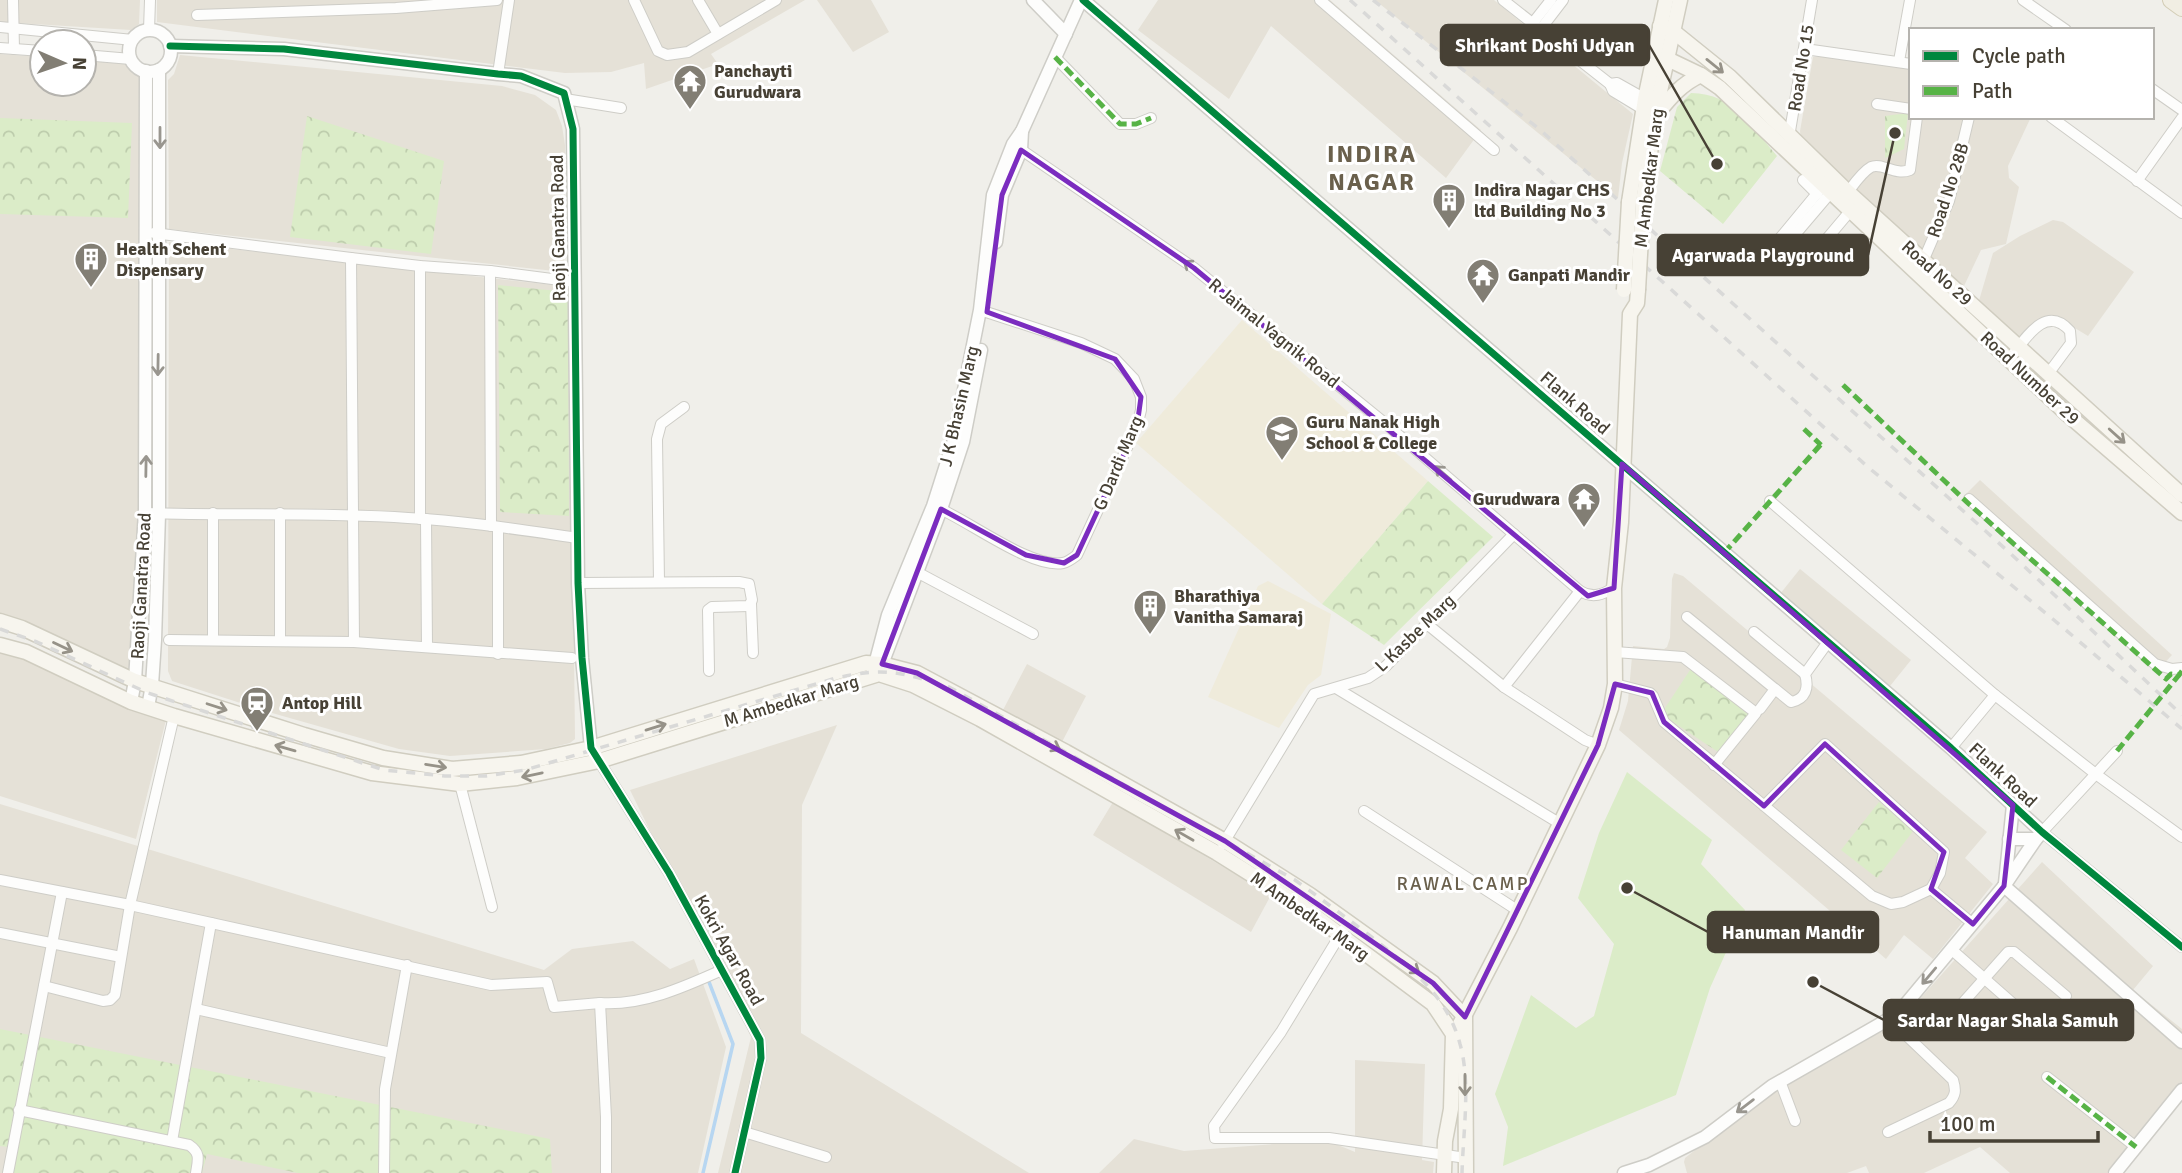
<svg xmlns="http://www.w3.org/2000/svg" width="2182" height="1173" viewBox="0 0 2182 1173" font-family="Signika,sans-serif">
<style>
.residential{fill:#e5e1d7}
.education{fill:#efebdb}
.grass{fill:#dbecc8}
.park{fill:url(#park-crowns)}
.lines{fill:none;stroke-linecap:round;stroke-linejoin:round}
.stream{stroke:#b7d6f1;stroke-width:3.5}
.minor-casing{stroke:#cecdc7;stroke-width:12}
.tertiary-casing{stroke:#cecdc7;stroke-width:15}
.secondary-casing{stroke:#d0cdc0;stroke-width:17}
.primary-casing{stroke:#d3cdb6;stroke-width:18}
.minor{stroke:#fdfdfc;stroke-width:10}
.tertiary{stroke:#fdfdfc;stroke-width:12}
.secondary{stroke:#f7f5ee;stroke-width:14}
.primary{stroke:#f1eee3;stroke-width:16}
.rail{stroke:#d9d9d8;stroke-width:3.5;stroke-dasharray:9 9;stroke-linecap:butt}
.secondary-bridge-casing{stroke:#d0cdc0;stroke-width:17;stroke-linecap:butt}
.secondary-bridge{stroke:#f7f5ee;stroke-width:14}
.quiet{stroke:#57b346;stroke-width:5;stroke-dasharray:10 5;stroke-linecap:butt}
.cycleway-casing{stroke:#fff;stroke-width:11}
.cycleway{stroke:#00873e;stroke-width:7}
.oneway{stroke:#969288}
.oneway2{stroke:#99968f}
.marked{fill:none;stroke:#7b2cbf;stroke-width:5;stroke-linejoin:round}
.labels{text-anchor:middle;stroke-width:6;stroke-linejoin:round;paint-order:stroke}
.street-label{font-size:18px;fill:#474135;stroke:#fff}
.poi-label{font-size:18px;font-weight:bold;fill:#474135;stroke:#fff;text-anchor:start}
.neighbourhood-label{font-size:19px;letter-spacing:2px;fill:#6a604c;stroke:#fff}
.district-label{font-size:24px;font-weight:bold;letter-spacing:2px;fill:#6a604c;stroke:#fff}
.leader{fill:none;stroke:#474135;stroke-width:2.5}
.callout-dot{fill:#474135;stroke:#fff;stroke-width:2.5}
.callout{fill:#474135;stroke:#474135;stroke-width:2.5}
.callout-label{font-size:19px;text-anchor:middle;font-weight:bold;fill:#fff}
</style>
<defs>
<pattern id="park-crowns" width="20" height="18" patternUnits="userSpaceOnUse" patternTransform="scale(1.75)"><rect width="20" height="18" fill="#dbecc8"/><path d="M2 6a3 3 0 1 1 6 0M12 15a3 3 0 1 1 6 0" fill="none" stroke="#bdccac"/></pattern>
</defs>
<rect width="100%" height="100%" fill="#f0efea"/>
<g class="residential">
<path d="M0 0H140L139 24 131 30 0 22Z"/>
<path d="M157 0H805L711 54 718 64 646 89 644 63 611 72 565 73 157 22Z"/>
<path d="M817 0H871L889 32 853 52Z"/>
<path d="M1158 0H1330L1481 130 1446 178 1271 26 1229 99 1138 30Z"/>
<path d="M1375 0H1494L1633 114 1622 163 1618 198Z"/>
<path d="M0 54 42 57V84H84V60L129 63 132 71 142 79 151 428 142 686 0 625Z"/>
<path d="M180 55 502 86 535 95 556 110 562 126 565 145 564 272 169 229 168 80 174 74Z"/>
<path d="M1824 56 1911 69V117H2031L2008 166 2009 178 2019 187 2006 244 1981 250 1964 286 1958 285 1801 140 1800 131 1813 57Z"/>
<path d="M2053 220 2063 222 2134 272 2088 336 2055 316 2037 322 2018 338 1978 304 1993 253 2020 236Z"/>
<path d="M169 242 570 287 575 739 570 743 546 749 450 756 399 749 265 711 172 681 168 671Z"/>
<path d="M1980 480 2172 655 2159 669 1964 496Z"/>
<path d="M1800 569 1911 660 1890 686 1780 594Z"/>
<path d="M1674 573 1683 576 1987 832 1965 858 1993 884 1933 959 1904 935 1886 959 1619 730 1628 701 1633 646 1664 649 1667 647 1670 638 1672 579Z"/>
<path d="M0 649 166 720 136 839 0 796Z"/>
<path d="M1027 664 1086 696 1062 742 1003 710Z"/>
<path d="M837 725 802 805 801 1033 1029 1173H718L751 1037 630 790Z"/>
<path d="M1113 802 1271 895 1251 932 1093 835Z"/>
<path d="M0 804 544 970 572 949 633 941 670 969 694 959 726 1047 698 1173H0Z"/>
<path d="M2042 862 2153 966 2133 990 2182 1029V1084L2107 1173H2010L1980 1147 1924 1173H1869L1866 1166 1847 1173H1687L1684 1162 1685 1158 1770 1092 1829 1062 1901 1020Z"/>
<path d="M1355 1060 1425 1064 1422 1160 1434 1162 1433 1173H1099L1134 1139 1184 1151 1326 1140 1355 1152Z"/>
</g>
<g class="education">
<path d="M1242 320 1428 481 1322 604 1136 443Z"/>
<path d="M1268 581 1331 614 1321 675 1308 685 1279 728 1208 697 1258 586Z"/>
</g>
<path class="grass" d="M1627 772 1712 840 1701 864 1745 910 1710 988 1676 1095 1503 1166 1508 1127 1495 1094 1531 995 1576 1028 1594 1016 1614 944 1578 898 1599 833Z"/>
<g class="park">
<path d="M1691 93C1735 94 1751 126 1777 156L1723 224 1660 171 1677 107Z"/>
<path d="M1908 113 1904 149 1885 158V116Z"/>
<path d="M307 116 444 161 431 254 290 237Z"/>
<path d="M0 118 132 123 128 218 0 214Z"/>
<path d="M498 285 568 292 569 516 500 512Z"/>
<path d="M1428 481 1493 537 1384 645 1322 604Z"/>
<path d="M1692 667 1755 709 1724 756 1661 714Z"/>
<path d="M1879 802 1914 830 1877 878 1841 850Z"/>
<path d="M0 1029 550 1139 552 1173H298L207 1154 202 1173H3L9 1147 0 1146Z"/>
</g>
<g class="lines">
<path class="stream" d="M703 1173 733 1044 709 982"/>
<defs>
<g id="minor">
<path d="M13 0 14 49"/>
<path d="M634 0 658 51 667 55 688 52 776 0"/>
<path d="M698 0 718 34"/>
<path d="M1320 0 1494 150"/>
<path d="M1503 0 1610 84"/>
<path d="M2023 0 2066 30"/>
<path d="M197 15 396 8 497 0"/>
<path d="M1532 24 1551 0"/>
<path d="M0 27 133 40"/>
<path d="M149 30 150 0"/>
<path d="M1540 30 1563 0"/>
<path d="M0 48 42 51"/>
<path d="M1805 49 1911 64"/>
<path d="M84 55 131 59"/>
<path d="M1055 57 1120 124H1136L1151 118"/>
<path d="M1899 61 1910 0"/>
<path d="M498 74 509 0"/>
<path d="M2152 89 2182 110"/>
<path d="M565 99 621 108"/>
<path d="M1877 104 1911 109"/>
<path d="M1646 111 1613 91 1610 84 1617 83 1649 101"/>
<path d="M2051 117 2182 213"/>
<path d="M1789 137 1812 0"/>
<path d="M1017 147 1194 268 1387 425 1580 591C1593 599 1603 594 1614 588"/>
<path d="M1803 180 1817 194"/>
<path d="M2137 181 2182 118"/>
<path d="M1832 191 1781 251 1791 265 1803 267 1851 210"/>
<path d="M1848 192C1854 184 1862 172 1871 167 1882 162 1895 176 1910 170L1917 117"/>
<path d="M154 233 351 258"/>
<path d="M1771 249 1824 185"/>
<path d="M1921 266 1949 201 1969 117"/>
<path d="M490 271 575 282"/>
<path d="M2009 359C2025 340 2045 303 2070 331L2071 343 2048 374"/>
<path d="M1969 499 2155 664 2172 669 2182 668"/>
<path d="M1770 501 1995 695 1951 748"/>
<path d="M936 507C968 520 1031 569 1063 563 1068 562 1073 558 1077 555L1137 426 1141 410V397L1134 379 1115 359 1081 343 980 310"/>
<path d="M145 513C233 516 320 512 408 518 465 521 522 530 578 538"/>
<path d="M213 513V640"/>
<path d="M280 513V640"/>
<path d="M420 519V266"/>
<path d="M426 519 427 647"/>
<path d="M913 570 1033 634"/>
<path d="M659 582 657 439 661 424 684 407"/>
<path d="M578 583 739 582 749 584 752 600 749 606 712 607 708 610 709 671"/>
<path d="M751 604 753 653"/>
<path d="M1687 617 1775 689 1760 709"/>
<path d="M1427 624 1504 687 1585 740 1598 745"/>
<path d="M1754 632 1805 674"/>
<path d="M169 640 354 642 572 658"/>
<path d="M354 642 351 258 420 266 490 271 491 526"/>
<path d="M1615 652 1683 657 1756 713 1714 765"/>
<path d="M498 654V527"/>
<path d="M1615 684 1650 693 1653 696 1664 722 1872 896 1891 904 1903 902 1931 889 1940 873 1944 852 1825 744 1764 806"/>
<path d="M1504 687 1580 591"/>
<path d="M1336 688 1559 823"/>
<path d="M1775 689 1791 702C1806 699 1809 688 1805 674L1828 642"/>
<path d="M1995 695 2097 775 2182 837"/>
<path d="M2117 751 2042 832 2182 947"/>
<path d="M599 761 669 873 760 1040 761 1058 735 1173"/>
<path d="M460 784 492 907"/>
<path d="M1364 811 1517 910"/>
<path d="M1223 844 1314 694 1368 678 1386 666 1514 534"/>
<path d="M0 880 130 905 491 985 547 982 554 1007 600 1003"/>
<path d="M1931 889 1973 924"/>
<path d="M1343 930 1281 1032 1214 1126 1215 1138H1329L1466 1158"/>
<path d="M0 933 121 957"/>
<path d="M1952 950 2035 1023"/>
<path d="M44 986 103 1001 110 1000 115 995 130 905 174 716"/>
<path d="M1960 1006 2008 952H2014L2066 996"/>
<path d="M196 1009 391 1053"/>
<path d="M2047 1077 2136 1147"/>
<path d="M1780 1081 1795 1121"/>
<path d="M19 1110 189 1145C201 1153 198 1160 196 1173"/>
<path d="M744 1132 826 1157"/>
<path d="M1888 1132 1949 1103C1956 1095 1956 1090 1953 1080L1889 1019"/>
<path d="M172 1141 211 923"/>
<path d="M8 1173 62 892"/>
<path d="M384 1173 385 1089 407 965"/>
<path d="M606 1173V1117L600 1003C642 1006 684 987 722 970"/>
</g>
<g id="tertiary">
<path d="M1033 0 1066 34"/>
<path d="M1083 0 1951 748 2042 832 2036 839 2004 886 1905 1005 1889 1019 1772 1086 1705 1137 1649 1165 1624 1173"/>
<circle cx="150" cy="51" r="21"/>
<path d="M170 46 284 49 498 74 521 76 564 93 573 129 578 583 582 658 591 748 596 755"/>
<path d="M996 242 1002 195 1021 150 1022 131"/>
<path d="M873 672 888 615 933 506 954 440 980 310 993 195 1013 144 1022 131 1081 0"/>
<path d="M879 672 941 509 963 442 981 350"/>
<path d="M131 702 135 681 145 511 146 71"/>
<path d="M148 707 152 685 155 640 159 514V70"/>
<path d="M2009 839H2036"/>
<path d="M2005 883 2013 805"/>
<path d="M2004 886 2182 1042"/>
<path d="M2115 1173 2182 1090"/>
</g>
<g id="secondary">
<path d="M1660 26 1673 31 1730 77 1848 192 2182 495"/>
<path d="M1655 53 1701 75 1720 88 2067 414 2182 513"/>
<path d="M1656 115C1670 98 1681 84 1701 75"/>
<path d="M1629 202 1645 99 1666 0"/>
<path d="M1643 202 1657 105 1680 0"/>
<path d="M0 621 22 628 135 681 304 735 383 758 452 769 521 763 591 748 866 663 882 664 917 673 1066 752 1225 841 1310 895 1433 983 1465 1017 1466 1173"/>
<path d="M0 645 26 652 131 702 174 716 372 773 460 784 517 778 599 761 879 674 913 685 980 719 1217 853 1303 907 1433 1004 1453 1034 1451 1109 1445 1141 1444 1173"/>
<path d="M1460 1024 1510 928 1598 745 1611 708 1615 684 1614 588 1621 522 1630 314 1637 303 1638 290"/>
</g>
<path id="primary" d="M2171 0 2182 8"/>
</defs>
<use href="#minor" class="minor-casing"/>
<use href="#tertiary" class="tertiary-casing"/>
<use href="#secondary" class="secondary-casing"/>
<use href="#primary" class="primary-casing"/>
<use href="#minor" class="minor"/>
<use href="#tertiary" class="tertiary"/>
<use href="#secondary" class="secondary"/>
<use href="#primary" class="primary"/>
<g class="rail">
<path d="M1350 0 1869 468 2054 620 2182 729"/>
<path d="M1373 0 1538 128 2011 554 2182 715"/>
<path d="M0 629 37 642 148 693 384 770 445 776H486L525 770 836 678C885 667 901 672 949 687L1295 880C1320 898 1344 916 1369 935 1407 965 1447 994 1460 1044 1471 1082 1463 1133 1462 1173"/>
</g>
<defs>
<g id="secondary-bridge">
<path d="M1624 290 1629 202"/>
<path d="M1638 290 1643 202"/>
</g>
</defs>
<use href="#secondary-bridge" class="secondary-bridge-casing"/>
<use href="#secondary-bridge" class="secondary-bridge"/>
<g class="quiet">
<path d="M1055 57 1120 124H1136L1151 118"/>
<path d="M1843 385 1970 505 2166 679 2171 674 2179 675 2182 671"/>
<path d="M1804 429 1821 445"/>
<path d="M1724 553 1823 442"/>
<path d="M2117 751 2179 675"/>
<path d="M2047 1077 2136 1147"/>
</g>
<defs>
<g id="cycleway">
<path d="M1083 0 1951 748 2042 832 2182 947"/>
<path d="M170 46 284 49 498 74 521 76 564 93 573 129 578 583 582 658 591 748 669 873 760 1040 761 1058 735 1173"/>
</g>
</defs>
<use href="#cycleway" class="cycleway-casing"/>
<use href="#cycleway" class="cycleway"/>
</g>
<defs><path id="oneway-shaft" d="M-6 0H5M1.5-3L5.5 0L1.5 3" fill="none" stroke-width="1.6" stroke-linecap="round" stroke-linejoin="round" transform="scale(1.75)"/></defs>
<g class="oneway">
<use href="#oneway-shaft" transform="translate(1715 66) rotate(39)"/>
<use href="#oneway-shaft" transform="translate(2117 436) rotate(42)"/>
<use href="#oneway-shaft" transform="translate(63 647) rotate(25)"/>
<use href="#oneway-shaft" transform="translate(217 707) rotate(18)"/>
<use href="#oneway-shaft" transform="translate(656 727) rotate(-17)"/>
<use href="#oneway-shaft" transform="translate(1051 745) rotate(28)"/>
<use href="#oneway-shaft" transform="translate(285 748) rotate(-164)"/>
<use href="#oneway-shaft" transform="translate(436 766) rotate(9)"/>
<use href="#oneway-shaft" transform="translate(532 775) rotate(168)"/>
<use href="#oneway-shaft" transform="translate(1184 835) rotate(-150)"/>
<use href="#oneway-shaft" transform="translate(1411 967) rotate(36)"/>
<use href="#oneway-shaft" transform="translate(1465 1085) rotate(90)"/>
</g>
<g class="oneway2">
<use href="#oneway-shaft" transform="translate(160 138) rotate(90)"/>
<use href="#oneway-shaft" transform="translate(1192 267) rotate(-144)"/>
<use href="#oneway-shaft" transform="translate(158 365) rotate(91)"/>
<use href="#oneway-shaft" transform="translate(146 466) rotate(-89)"/>
<use href="#oneway-shaft" transform="translate(1443 473) rotate(-139)"/>
<use href="#oneway-shaft" transform="translate(1929 976) rotate(130)"/>
<use href="#oneway-shaft" transform="translate(1745 1106) rotate(143)"/>
</g>
<path class="marked" d="M1021 150 1194 268 1588 596 1614 588 1622 464 2013 805 2004 886 1973 924 1931 889 1944 852 1825 744 1764 806 1664 722 1652 693 1615 684 1598 745 1465 1017 1433 983 1225 841 917 673 882 664 941 509 1026 555 1064 563 1077 555 1137 426 1141 397 1115 359 987 312 1002 195Z"/>
<defs>
<symbol id="temple-pin" viewBox="-11 -11 22 30"><path d="M0 17L-7.5 6A9.5 9.5 0 1 1 7.5 6Z" fill="#827e74" stroke="#fff"/><path d="M0-6L5-2H3V0L6.5 2.5H4V6H1.5V3h-3V6H-4V2.5H-6.5L-3 0V-2H-5Z" fill="#fff"/></symbol>
<symbol id="building-pin" viewBox="-11 -11 22 30"><path d="M0 17L-7.5 6A9.5 9.5 0 1 1 7.5 6Z" fill="#827e74" stroke="#fff"/><path d="M-4-6H4V6H1V3H-1V6H-4ZM-2.5-4.3h1.7v1.8h-1.7ZM.8-4.3h1.7v1.8H.8ZM-2.5-1h1.7V.8h-1.7ZM.8-1h1.7V.8H.8Z" fill="#fff"/></symbol>
<symbol id="university-pin" viewBox="-11 -11 22 30"><path d="M0 17L-7.5 6A9.5 9.5 0 1 1 7.5 6Z" fill="#827e74" stroke="#fff"/><path d="M0-5L7-2L0 1L-7-2ZM-4 1L0 2.5L4 1V4Q0 6-4 4Z" fill="#fff"/></symbol>
<symbol id="station-pin" viewBox="-11 -11 22 30"><path d="M0 17L-7.5 6A9.5 9.5 0 1 1 7.5 6Z" fill="#827e74" stroke="#fff"/><path d="M-3-6H3Q5-6 5-4V2Q5 4 3 4L4.5 6H3L1.5 4h-3L-3 6H-4.5L-3 4Q-5 4-5 2V-4Q-5-6-3-6ZM-3.5-4v3h7v-3ZM-3.5 1v1.5H-2V1ZM2 1v1.5H3.5V1Z" fill="#fff"/></symbol>
</defs>
<g fill-rule="evenodd">
<use href="#temple-pin" x="671" y="62" width="38" height="52"/>
<use href="#building-pin" x="1430" y="181" width="38" height="52"/>
<use href="#building-pin" x="72" y="240" width="38" height="52"/>
<use href="#temple-pin" x="1464" y="256" width="38" height="52"/>
<use href="#university-pin" x="1263" y="413" width="38" height="52"/>
<use href="#temple-pin" x="1565" y="480" width="38" height="52"/>
<use href="#building-pin" x="1131" y="587" width="38" height="52"/>
<use href="#station-pin" x="238" y="684" width="38" height="52"/>
</g>
<g class="labels">
<g class="street-label">
<text transform="translate(1801 68) rotate(-81)" y="6">Road No 15</text>
<text transform="translate(1649 178) rotate(-83)" y="6">M Ambedkar Marg</text>
<text transform="translate(1948 190) rotate(-72)" y="6">Road No 28B</text>
<text transform="translate(558 228) rotate(-91)" y="6">Raoji Ganatra Road</text>
<text transform="translate(1937 273) rotate(42)" y="6">Road No 29</text>
<text transform="translate(1274 333) rotate(39)" y="6">R Jaimal Yagnik Road</text>
<text transform="translate(2030 378) rotate(43)" y="6">Road Number 29</text>
<text transform="translate(1575 403) rotate(41)" y="6">Flank Road</text>
<text transform="translate(959 406) rotate(-77)" y="6">J K Bhasin Marg</text>
<text transform="translate(1118 463) rotate(-67)" y="6">G Dardi Marg</text>
<text transform="translate(141 586) rotate(-87)" y="6">Raoji Ganatra Road</text>
<text transform="translate(1415 633) rotate(-44)" y="6">L Kasbe Marg</text>
<text transform="translate(791 701) rotate(-17)" y="6">M Ambedkar Marg</text>
<text transform="translate(2003 775) rotate(43)" y="6">Flank Road</text>
<text transform="translate(1310 916) rotate(35)" y="6">M Ambedkar Marg</text>
<text transform="translate(729 950) rotate(61)" y="6">Kokri Agar Road</text>
</g>
<g class="poi-label">
<text x="714" y="77">Panchayti<tspan x="714" dy="21">Gurudwara</tspan></text>
<text x="1474" y="196">Indira Nagar CHS<tspan x="1474" dy="21">ltd Building No 3</tspan></text>
<text x="116" y="255">Health Schent<tspan x="116" dy="21">Dispensary</tspan></text>
<text x="1508" y="281">Ganpati Mandir</text>
<text x="1306" y="428">Guru Nanak High<tspan x="1306" dy="21">School &amp; College</tspan></text>
<text x="1560" y="505" text-anchor="end">Gurudwara</text>
<text x="1174" y="602">Bharathiya<tspan x="1174" dy="21">Vanitha Samaraj</tspan></text>
<text x="282" y="709">Antop Hill</text>
</g>
<g class="neighbourhood-label">
<text x="1463" y="890">RAWAL CAMP</text>
</g>
<g class="district-label">
<text x="1372" y="162">INDIRA<tspan x="1372" dy="28">NAGAR</tspan></text>
</g>
</g>
<path class="leader" d="M1717 164L1649 45M1895 133L1868 255M1627 888L1708 932M1813 982L1884 1020"/>
<g class="callout-dot">
<circle cx="1717" cy="164" r="7"/>
<circle cx="1895" cy="133" r="7"/>
<circle cx="1627" cy="888" r="7"/>
<circle cx="1813" cy="982" r="7"/>
</g>
<g class="callout">
<rect x="1441" y="25" width="208" height="40" rx="7"/>
<rect x="1658" y="235" width="210" height="40" rx="7"/>
<rect x="1708" y="912" width="170" height="40" rx="7"/>
<rect x="1884" y="1000" width="249" height="40" rx="7"/>
</g>
<g class="callout-label">
<text x="1545" y="52">Shrikant Doshi Udyan</text>
<text x="1763" y="262">Agarwada Playground</text>
<text x="1793" y="939">Hanuman Mandir</text>
<text x="2008" y="1027">Sardar Nagar Shala Samuh</text>
</g>
<rect x="1909" y="28" width="245" height="91" fill="#ffffff" stroke="#b5b3ae" stroke-width="2"/>
<rect x="1923" y="51" width="35" height="10" fill="#00873e" stroke="#b5b3ae" stroke-width="2"/>
<text x="1972" y="63" font-size="21" fill="#474135">Cycle path</text>
<rect x="1923" y="86" width="35" height="10" fill="#57b346" stroke="#b5b3ae" stroke-width="2"/>
<text x="1972" y="98" font-size="21" fill="#474135">Path</text>
<g transform="translate(63 63) rotate(92)"><circle r="33" fill="#ffffff" stroke="#b5b3ae" stroke-width="2"/>
<path d="M0-5L12 26L0 18L-12 26Z" fill="#827e74"/>
<text y="-10" font-size="19" font-weight="bold" text-anchor="middle" fill="#474135">N</text>
</g>
<path d="M1930 1131v10h168v-10" fill="none" stroke="#474135" stroke-width="3.5"/>
<text x="1940" y="1131" font-size="21" fill="#474135" stroke="#ffffff" stroke-width="5" paint-order="stroke">100 m</text>
</svg>
